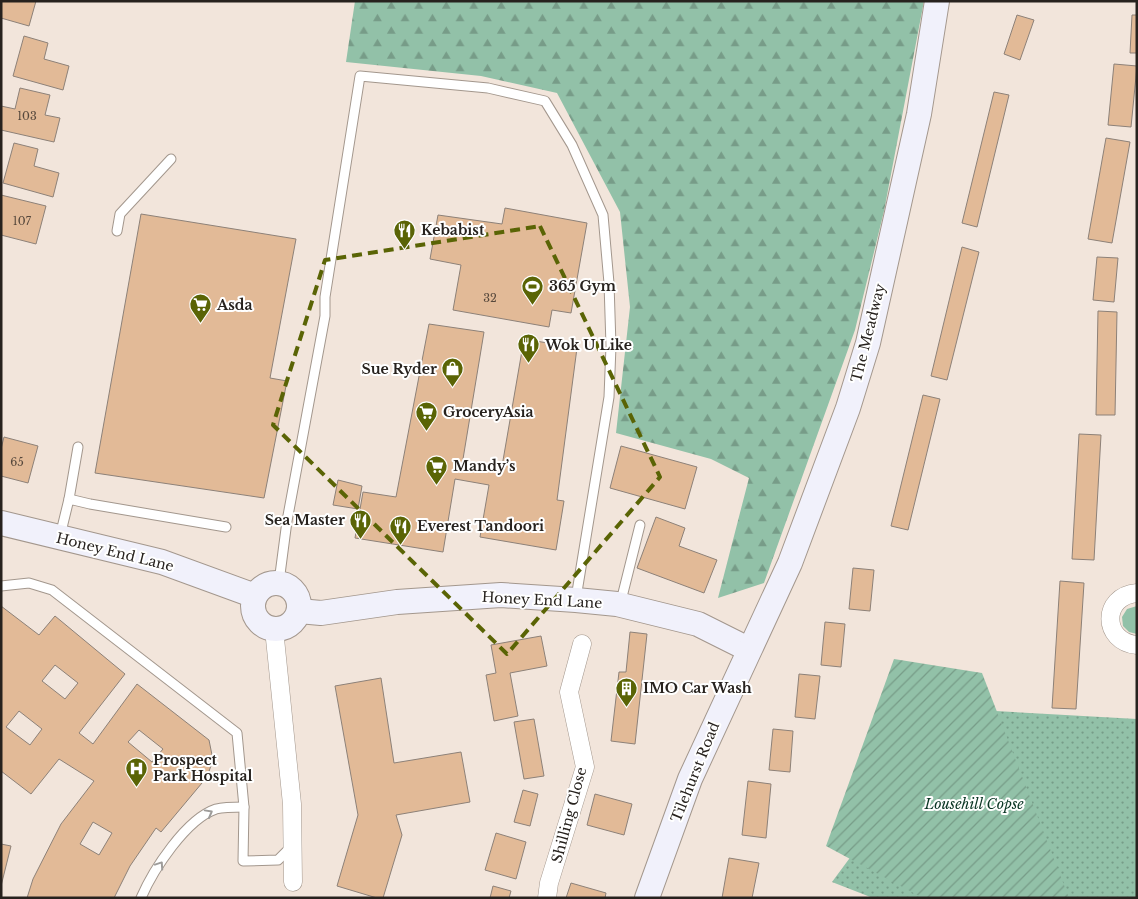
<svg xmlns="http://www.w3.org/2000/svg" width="1138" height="899" viewBox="0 0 1138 899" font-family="'Libre Baskerville',serif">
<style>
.grass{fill:#92c1a8}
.forest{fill:url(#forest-firs)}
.park{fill:url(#park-dots)}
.garden{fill:url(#garden-furrows)}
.building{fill:#e2ba97;stroke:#8d8178;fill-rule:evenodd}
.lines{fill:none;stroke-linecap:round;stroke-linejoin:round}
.lane-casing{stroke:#a3978d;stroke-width:11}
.street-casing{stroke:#a3978d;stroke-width:19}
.secondary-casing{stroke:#a3978d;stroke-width:26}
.lane{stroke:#fff;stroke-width:9}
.street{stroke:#fff;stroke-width:18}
.secondary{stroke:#f1f1fb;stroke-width:24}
.oneway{stroke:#9e9c9a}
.marked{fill:none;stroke:#5a6405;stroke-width:4;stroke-dasharray:10 6;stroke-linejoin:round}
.labels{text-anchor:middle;stroke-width:4;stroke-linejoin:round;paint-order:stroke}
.number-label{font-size:11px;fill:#56483c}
.poi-label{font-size:14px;font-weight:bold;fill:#27221e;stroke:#fff;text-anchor:start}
.street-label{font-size:14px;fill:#27221e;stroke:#fff}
.park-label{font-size:14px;font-style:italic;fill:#0a3624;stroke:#fff}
</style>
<defs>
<pattern id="forest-firs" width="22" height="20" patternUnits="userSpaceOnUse" patternTransform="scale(1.25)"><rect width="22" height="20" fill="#92c1a8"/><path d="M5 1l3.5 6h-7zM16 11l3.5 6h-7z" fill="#779c88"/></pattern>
<pattern id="park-dots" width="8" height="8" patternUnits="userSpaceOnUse" patternTransform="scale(1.25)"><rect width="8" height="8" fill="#92c1a8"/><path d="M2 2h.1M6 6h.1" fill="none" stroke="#779c88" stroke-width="1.8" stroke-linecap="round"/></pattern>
<pattern id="garden-furrows" width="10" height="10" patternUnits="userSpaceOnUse" patternTransform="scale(1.25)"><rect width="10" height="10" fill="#92c1a8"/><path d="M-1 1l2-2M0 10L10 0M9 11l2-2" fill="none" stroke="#779c88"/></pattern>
</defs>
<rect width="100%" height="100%" fill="#f2e5db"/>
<path class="grass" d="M1137 606V634L1129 632 1123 626 1122 617 1127 609Z"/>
<path class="forest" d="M355 1H924L884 211 855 330 764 583 718 598 749 478 711 459 616 433 630 307 620 212 557 93 481 76 346 62Z"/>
<path class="park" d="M906 706 1137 719V898H873L832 882 866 836Z"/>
<path class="garden" d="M894 659 982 673 1069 898H923L826 846Z"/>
<g class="building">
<path d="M1 1H36L29 26 1 18Z"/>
<path d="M1017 15 1034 20 1020 60 1004 54Z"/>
<path d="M1132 15H1137V53H1130Z"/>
<path d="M24 36 48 43 44 59 69 66 63 90 13 76Z"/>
<path d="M1114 64 1137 66 1131 127 1108 125Z"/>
<path d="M20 88 50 95 45 115 60 118 54 142 1 130V106L15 109Z"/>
<path d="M994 92 1009 95 977 227 962 223Z"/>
<path d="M1106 138 1130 142 1112 243 1088 239Z"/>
<path d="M14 143 38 149 34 166 59 173 53 197 3 183Z"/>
<path d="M1 195 46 206 36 244 1 235Z"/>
<path d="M505 208 587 223 571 313 552 310 549 327 453 310 461 265 430 259 438 215 502 224Z"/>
<path d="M141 214 296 239 270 378 287 381 264 498 95 473Z"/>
<path d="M962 247 979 252 947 380 931 376Z"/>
<path d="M1097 257 1118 258 1114 302 1093 300Z"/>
<path d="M1098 311 1117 312 1115 415H1096Z"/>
<path d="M429 324 484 332 462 465 501 472 524 339 577 348 557 500 564 501 556 550 480 537 489 485 455 479 443 552 355 538 363 492 396 497Z"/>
<path d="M923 395 940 399 908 530 891 526Z"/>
<path d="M1079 434 1101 435 1094 560 1072 559Z"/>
<path d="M4 437 38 446 28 483 1 476V449Z"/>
<path d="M621 446 697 467 685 509 610 488Z"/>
<path d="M338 480 362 486 358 509 333 505Z"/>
<path d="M656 517 685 528 679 546 717 560 704 593 637 568Z"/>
<path d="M853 568 874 570 870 611 849 609Z"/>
<path d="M1060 581 1084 583 1076 709 1052 708Z"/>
<path d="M1 606 39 635 55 616 125 674 79 733 93 744 137 684 209 740 213 760 207 777 161 832 156 828 130 866 114 898H27L33 879 61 824 94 781 59 759 31 794 1 771ZM55 665 78 683 65 699 42 681ZM19 711 42 729 30 745 6 727ZM139 730 163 749 152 762 128 742ZM93 822 112 833 99 855 80 844Z"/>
<path d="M825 622 845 624 841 667 821 665Z"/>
<path d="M630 632 647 634 635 744 611 741 619 672H626Z"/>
<path d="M541 636 547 666 510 673 518 716 494 721 486 675 496 673 491 645Z"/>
<path d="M799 674 820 676 815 719 795 717Z"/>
<path d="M381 678 394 763 461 752 470 802 396 815 402 835 383 898H377L337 886 358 815 335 686Z"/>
<path d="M534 719 544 776 524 779 514 722Z"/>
<path d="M773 729 793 731 790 772 769 770Z"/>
<path d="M748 781 771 784 766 838 742 835Z"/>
<path d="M523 790 538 794 530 826 514 822Z"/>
<path d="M595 794 632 804 624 835 587 825Z"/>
<path d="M496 833 526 842 516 879 485 870Z"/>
<path d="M1 844 11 846 1 886Z"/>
<path d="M729 858 759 863 752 898H722Z"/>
<path d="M571 883 606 893 605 898H566Z"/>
<path d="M493 886 511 891 509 898H490Z"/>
</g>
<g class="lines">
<defs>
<g id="lane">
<path d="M117 231 120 214 171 159"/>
<path d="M69 499 78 447"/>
<path d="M60 536 69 499 90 504 226 527"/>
<path d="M279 582 287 521 325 316V297L360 76 488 88 545 101 572 145 603 215 609 283 611 346 609 397 576 598"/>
<path d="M1 586 29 583 52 590 237 733 244 807 243 861 278 860 291 847"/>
<path d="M620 605 640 525"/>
<path d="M141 898C153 870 186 819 216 809 224 807 235 807 244 807"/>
</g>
<g id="street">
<path d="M1137 593C1101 596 1102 642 1137 645"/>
<path d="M274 629 292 804 293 882"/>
<path d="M547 898 549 883 585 767 569 692 582 644"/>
</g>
<g id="secondary">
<path d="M1 523 162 562 255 596"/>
<circle cx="276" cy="606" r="23"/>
<path d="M299 611 321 613 397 602 501 595 576 600 617 604 698 624 748 649"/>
<path d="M647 898 690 779 790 563 848 408 868 343 919 114 937 1"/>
</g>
</defs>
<use href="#lane" class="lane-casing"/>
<use href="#street" class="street-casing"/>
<use href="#secondary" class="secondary-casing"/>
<use href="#lane" class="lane"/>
<use href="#street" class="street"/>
<use href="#secondary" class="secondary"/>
</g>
<defs><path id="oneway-chevron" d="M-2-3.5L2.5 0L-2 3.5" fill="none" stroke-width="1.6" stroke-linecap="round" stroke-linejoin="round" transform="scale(1.25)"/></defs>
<g class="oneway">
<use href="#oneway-chevron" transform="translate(209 813) rotate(-29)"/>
<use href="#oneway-chevron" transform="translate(160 865) rotate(-56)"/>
</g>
<path class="marked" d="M540 226 660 477 507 654 273 425 325 260Z"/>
<defs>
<symbol id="restaurant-pin" viewBox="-11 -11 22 30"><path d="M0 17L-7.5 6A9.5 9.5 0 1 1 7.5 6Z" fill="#5a6405" stroke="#fff"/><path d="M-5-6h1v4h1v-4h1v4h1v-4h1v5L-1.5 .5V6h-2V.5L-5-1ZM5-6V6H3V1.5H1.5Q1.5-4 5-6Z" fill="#fff"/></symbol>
<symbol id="stadium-pin" viewBox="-11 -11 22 30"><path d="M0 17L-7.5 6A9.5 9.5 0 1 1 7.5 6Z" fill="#5a6405" stroke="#fff"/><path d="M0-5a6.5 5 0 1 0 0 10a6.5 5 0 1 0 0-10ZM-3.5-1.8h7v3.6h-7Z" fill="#fff"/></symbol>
<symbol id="supermarket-pin" viewBox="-11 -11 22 30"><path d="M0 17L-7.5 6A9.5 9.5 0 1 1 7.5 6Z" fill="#5a6405" stroke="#fff"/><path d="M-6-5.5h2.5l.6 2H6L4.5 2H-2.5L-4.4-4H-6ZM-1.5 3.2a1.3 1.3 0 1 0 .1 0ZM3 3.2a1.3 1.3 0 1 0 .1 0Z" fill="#fff"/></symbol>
<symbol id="shop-pin" viewBox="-11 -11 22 30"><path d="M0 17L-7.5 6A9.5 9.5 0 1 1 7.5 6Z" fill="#5a6405" stroke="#fff"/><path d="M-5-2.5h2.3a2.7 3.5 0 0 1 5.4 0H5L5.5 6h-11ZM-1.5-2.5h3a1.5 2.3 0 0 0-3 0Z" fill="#fff"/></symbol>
<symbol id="building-pin" viewBox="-11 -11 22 30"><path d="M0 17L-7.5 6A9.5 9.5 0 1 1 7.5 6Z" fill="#5a6405" stroke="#fff"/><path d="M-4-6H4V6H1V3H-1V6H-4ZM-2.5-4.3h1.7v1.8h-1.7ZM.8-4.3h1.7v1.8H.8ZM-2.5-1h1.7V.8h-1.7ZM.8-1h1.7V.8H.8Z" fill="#fff"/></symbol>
<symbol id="hospital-pin" viewBox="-11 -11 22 30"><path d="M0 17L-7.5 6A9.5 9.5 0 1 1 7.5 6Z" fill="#5a6405" stroke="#fff"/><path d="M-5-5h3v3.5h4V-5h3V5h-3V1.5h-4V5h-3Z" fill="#fff"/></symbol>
</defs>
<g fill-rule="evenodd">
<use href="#restaurant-pin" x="392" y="218" width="25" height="34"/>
<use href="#stadium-pin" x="520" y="274" width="25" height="34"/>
<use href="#supermarket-pin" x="188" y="292" width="25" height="34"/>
<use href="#restaurant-pin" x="516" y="332" width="25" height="34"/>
<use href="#shop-pin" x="440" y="356" width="25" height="34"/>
<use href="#supermarket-pin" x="414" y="400" width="25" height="34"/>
<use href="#supermarket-pin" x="424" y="454" width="25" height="34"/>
<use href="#restaurant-pin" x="348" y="508" width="25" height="34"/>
<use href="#restaurant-pin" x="388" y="514" width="25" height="34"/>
<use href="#building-pin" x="614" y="676" width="25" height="34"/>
<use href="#hospital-pin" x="124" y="756" width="25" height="34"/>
</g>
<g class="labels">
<g class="number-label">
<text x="27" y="120">103</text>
<text x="22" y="225">107</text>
<text x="490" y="302">32</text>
<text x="17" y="466">65</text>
</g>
<g class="poi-label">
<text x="421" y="235">Kebabist</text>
<text x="549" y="291">365 Gym</text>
<text x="217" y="310">Asda</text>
<text x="545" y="350">Wok U Like</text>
<text x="437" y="374" text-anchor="end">Sue Ryder</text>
<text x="443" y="417">GroceryAsia</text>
<text x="453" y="471">Mandy’s</text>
<text x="345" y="525" text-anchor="end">Sea Master</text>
<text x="417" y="531">Everest Tandoori</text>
<text x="643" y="693">IMO Car Wash</text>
<text x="153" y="765">Prospect<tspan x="153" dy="16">Park Hospital</tspan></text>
</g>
<g class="street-label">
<text transform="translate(868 333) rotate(-76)" y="5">The Meadway</text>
<text transform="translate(115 552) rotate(14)" y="5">Honey End Lane</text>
<text transform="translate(542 600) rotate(3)" y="5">Honey End Lane</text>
<text transform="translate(695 772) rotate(-68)" y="5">Tilehurst Road</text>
<text transform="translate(569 815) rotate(-75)" y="5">Shilling Close</text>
</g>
<g class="park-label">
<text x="974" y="809">Lousehill Copse</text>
</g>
</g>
<rect width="1138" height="899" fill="none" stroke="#27221e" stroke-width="5"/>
</svg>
